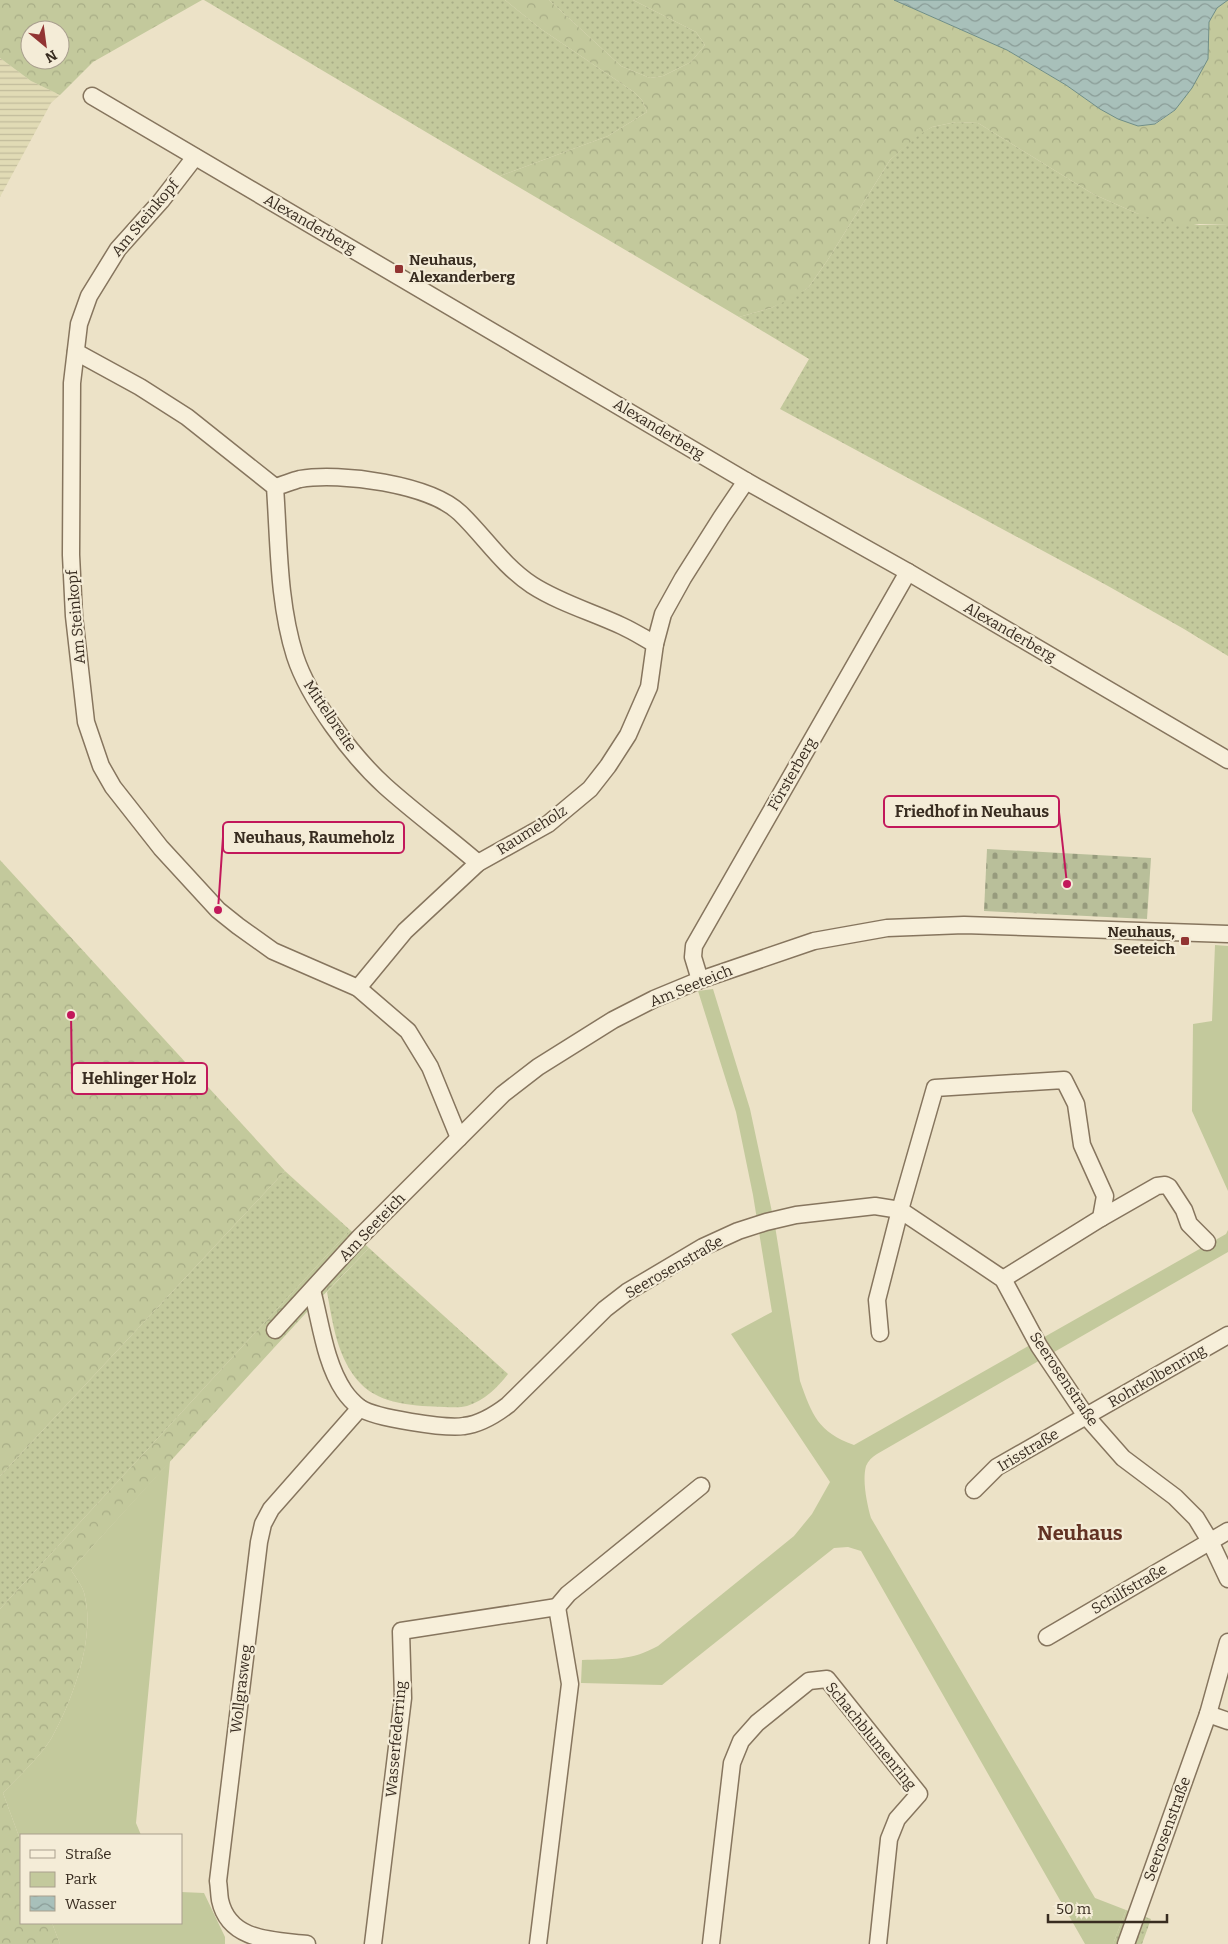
<svg xmlns="http://www.w3.org/2000/svg" width="1228" height="1944" viewBox="0 0 1228 1944" font-family="Bitter,serif">
<style>
.farmland{fill:url(#farmland-rules)}
.grass{fill:url(#grass-dots)}
.forest{fill:url(#forest-crowns);fill-rule:evenodd}
.cemetery{fill:url(#cemetery-stones)}
.park{fill:#c3c99c}
.water{fill:url(#water-waves);stroke:#6f8e87}
.lines{fill:none;stroke-linecap:round;stroke-linejoin:round}
.street-casing{stroke:#86755e;stroke-width:19}
.street{stroke:#f7efda;stroke-width:16}
.poi-dot{fill:#923432;stroke:#f4ecd7;stroke-width:2}
.labels{text-anchor:middle;stroke-width:4.5;stroke-linejoin:round;paint-order:stroke}
.street-label{font-size:15px;fill:#382c20;stroke:#f4ecd7}
.poi-label{font-size:15px;font-weight:bold;fill:#382c20;stroke:#f4ecd7;text-anchor:start}
.district-label{font-size:20px;font-weight:bold;fill:#623223;stroke:#f4ecd7}
.leader{fill:none;stroke:#c2185b;stroke-width:2}
.callout-dot{fill:#c2185b;stroke:#f4ecd7;stroke-width:2}
.callout{fill:#f4ecd7;stroke:#c2185b;stroke-width:2}
.callout-label{font-size:16px;text-anchor:middle;font-weight:bold;fill:#382c20}
</style>
<defs>
<pattern id="farmland-rules" width="6" height="5" patternUnits="userSpaceOnUse" patternTransform="scale(1.25)"><rect width="6" height="5" fill="#e1dbb5"/><path d="M0 2.5h6" fill="none" stroke="#c2bc9b"/></pattern>
<pattern id="grass-dots" width="8" height="8" patternUnits="userSpaceOnUse" patternTransform="scale(1.25)"><rect width="8" height="8" fill="#c3c99c"/><path d="M2 2h.1M6 6h.1" fill="none" stroke="#a8ad86" stroke-width="1.8" stroke-linecap="round"/></pattern>
<pattern id="forest-crowns" width="20" height="18" patternUnits="userSpaceOnUse" patternTransform="scale(1.25)"><rect width="20" height="18" fill="#c3c99c"/><path d="M2 6a3 3 0 1 1 6 0M12 15a3 3 0 1 1 6 0" fill="none" stroke="#a8ad86"/></pattern>
<pattern id="cemetery-stones" width="16" height="16" patternUnits="userSpaceOnUse" patternTransform="scale(1.25)"><rect width="16" height="16" fill="#b9bf9a"/><path d="M2 7V4a2 2 0 0 1 4 0v3zM10 15v-3a2 2 0 0 1 4 0v3z" fill="#979b7d"/></pattern>
<pattern id="water-waves" width="16" height="10" patternUnits="userSpaceOnUse" patternTransform="scale(1.25)"><rect width="16" height="10" fill="#a8c0ba"/><path d="M0 5q4-4 8 0t8 0" fill="none" stroke="#8a9c97"/></pattern>
</defs>
<rect width="100%" height="100%" fill="#ece2c7"/>
<path class="farmland" d="M0 58 31 81 60 95 51 103 0 197Z"/>
<g class="grass">
<path d="M204 0H505L541 29 634 92 642 100 647 112 608 136 500 176Z"/>
<path d="M549 0H633L696 32 705 45 691 62 663 76 650 78 621 66Z"/>
<path d="M956 122 978 123 1093 194 1136 213 1199 225 1228 224V656L1184 629 1108 586 780 409 809 359 739 317 771 308 808 288 827 261 890 160 919 134 932 127Z"/>
<path d="M285 1171 350 1230 0 1609V1476Z"/>
<path d="M369 1248 508 1374C497 1388 485 1400 467 1406 460 1408 451 1407 444 1407 417 1406 381 1405 361 1384 337 1359 333 1324 327 1292Z"/>
<path d="M1126 1910 1151 1919 1142 1944H1113Z"/>
</g>
<g class="forest">
<path d="M0 0H202L93 62 60 95 31 81 0 58ZM30 30H60V60H30Z"/>
<path d="M505 0H549L621 66 650 78 663 76 691 62 705 45 696 32 633 0H894L1007 50 1066 85 1100 109 1138 126 1156 124 1175 110 1209 41V22L1217 8 1228 0V224H1170L1136 213 1093 194 978 123 956 122 932 127 919 135 890 160 827 261 808 288 792 298 771 308 739 317 500 176 608 136 647 112 642 100 634 92 541 29Z"/>
<path d="M0 860 285 1171 0 1476Z"/>
<path d="M350 1230 369 1248 305 1314 71 1570C76 1578 84 1588 85 1597 95 1640 72 1702 51 1739 38 1759 19 1776 3 1793L21 1842V1923H52L60 1944H0V1609Z"/>
</g>
<path class="cemetery" d="M987 849 1151 858 1147 919 984 911Z"/>
<g class="park">
<path d="M1215 945 1228 946V1191L1192 1111 1193 1024 1212 1021Z"/>
<path d="M713 989 750 1109 775 1226 800 1381C812 1415 818 1432 854 1445L1226 1234 1228 1230V1252L877 1454C872 1457 868 1461 866 1466 862 1481 867 1504 871 1518L1095 1898 1126 1910 1113 1944H1085L861 1551 848 1547 834 1548 662 1685 581 1683 582 1660C612 1659 631 1661 658 1646L794 1536 812 1514 830 1482 731 1334 772 1312 753 1195 736 1112 698 991Z"/>
<path d="M170 1461 136 1823 141 1835H21V1842L3 1793C19 1776 38 1759 51 1739 72 1702 95 1640 85 1597 84 1588 76 1578 71 1570Z"/>
<path d="M181 1892 204 1893 225 1937V1944H60L52 1923H181Z"/>
</g>
<path class="water" d="M894 0H1228L1217 8 1209 22 1208 59 1192 88 1175 110 1155 124 1138 126 1118 119 1100 109 1066 85 1007 50Z"/>
<g class="lines">
<defs>
<g id="street">
<path d="M92 96 746 481 908 572 1228 760"/>
<path d="M195 157 161 201 118 249 89 296 79 324 72 383 71 555 74 616 86 722 101 766 113 787 161 848 218 910 238 926 273 951 358 988 408 1031 430 1067 459 1138"/>
<path d="M76 352 140 387 187 417 275 487C279 543 278 602 295 656 309 699 352 756 385 786 415 813 448 837 478 863"/>
<path d="M275 487C283 485 292 481 300 479 340 472 430 484 460 513 485 537 502 565 532 585 560 603 592 612 622 626 633 631 644 638 655 644"/>
<path d="M700 980 693 957 694 946 908 572"/>
<path d="M358 988 405 931 478 863 548 824 590 789 608 766 628 735 649 687 655 644 663 614 683 578 721 518 746 481"/>
<path d="M1101 1218 1157 1186 1165 1185 1169 1187 1184 1210 1189 1224 1207 1242"/>
<path d="M312 1290C321 1324 325 1363 344 1391 348 1397 355 1404 360 1408 375 1418 446 1429 464 1426 481 1424 495 1415 508 1405L605 1309 627 1292 703 1247 738 1231 766 1222 796 1215 875 1206 900 1210 1003 1279 1039 1346 1086 1416 1123 1458 1175 1497 1196 1518 1210 1541 1228 1579"/>
<path d="M275 1330 359 1238 503 1094 538 1067 613 1020 654 999 700 980 814 941 887 928 964 925 1228 934"/>
<path d="M880 1333 877 1300 900 1210 935 1088 1064 1080 1076 1104 1082 1145 1105 1196 1101 1218 1003 1279"/>
<path d="M974 1490 997 1467 1228 1335"/>
<path d="M557 1607 568 1594 701 1486"/>
<path d="M1047 1637 1228 1531"/>
<path d="M1208 1714 1228 1721"/>
<path d="M307 1944C274 1940 229 1942 220 1900 219 1894 219 1887 218 1881L259 1542 263 1524 271 1509 360 1408"/>
<path d="M373 1944 403 1698 401 1631 557 1607 570 1684 538 1944"/>
<path d="M711 1944 732 1763 741 1741 757 1723 809 1681 827 1679 919 1794 897 1819 889 1839 878 1944"/>
<path d="M1126 1944 1208 1714 1228 1642"/>
</g>
</defs>
<use href="#street" class="street-casing"/>
<use href="#street" class="street"/>
</g>
<g class="poi-dot">
<rect x="394" y="264" width="10" height="10" rx="2.5"/>
<rect x="1180" y="936" width="10" height="10" rx="2.5"/>
</g>
<g class="labels">
<g class="street-label">
<text transform="translate(145 218) rotate(-50)" y="5">Am Steinkopf</text>
<text transform="translate(310 224) rotate(30)" y="5">Alexanderberg</text>
<text transform="translate(659 429) rotate(31)" y="5">Alexanderberg</text>
<text transform="translate(76 617) rotate(-95)" y="5">Am Steinkopf</text>
<text transform="translate(1010 632) rotate(30)" y="5">Alexanderberg</text>
<text transform="translate(330 716) rotate(56)" y="5">Mittelbreite</text>
<text transform="translate(792 774) rotate(-60)" y="5">Försterberg</text>
<text transform="translate(532 830) rotate(-32)" y="5">Raumeholz</text>
<text transform="translate(691 986) rotate(-22)" y="5">Am Seeteich</text>
<text transform="translate(372 1227) rotate(-46)" y="5">Am Seeteich</text>
<text transform="translate(674 1267) rotate(-30)" y="5">Seerosenstraße</text>
<text transform="translate(1157 1376) rotate(-30)" y="5">Rohrkolbenring</text>
<text transform="translate(1064 1379) rotate(56)" y="5">Seerosenstraße</text>
<text transform="translate(1028 1450) rotate(-31)" y="5">Irisstraße</text>
<text transform="translate(1129 1589) rotate(-30)" y="5">Schilfstraße</text>
<text transform="translate(241 1689) rotate(-83)" y="5">Wollgrasweg</text>
<text transform="translate(871 1736) rotate(51)" y="5">Schachblumenring</text>
<text transform="translate(396 1739) rotate(-85)" y="5">Wasserfederring</text>
<text transform="translate(1167 1829) rotate(-70)" y="5">Seerosenstraße</text>
</g>
<g class="poi-label">
<text x="409" y="265">Neuhaus,<tspan x="409" dy="17">Alexanderberg</tspan></text>
<text x="1175" y="937" text-anchor="end">Neuhaus,<tspan x="1175" dy="17">Seeteich</tspan></text>
</g>
<g class="district-label">
<text x="1080" y="1540">Neuhaus</text>
</g>
</g>
<path class="leader" d="M1067 884L1059 812M218 910L223 837M71 1015L72 1078"/>
<g class="callout-dot">
<circle cx="1067" cy="884" r="5"/>
<circle cx="218" cy="910" r="5"/>
<circle cx="71" cy="1015" r="5"/>
</g>
<g class="callout">
<rect x="884" y="796" width="175" height="31" rx="5"/>
<rect x="223" y="822" width="181" height="31" rx="5"/>
<rect x="72" y="1063" width="135" height="31" rx="5"/>
</g>
<g class="callout-label">
<text x="972" y="817">Friedhof in Neuhaus</text>
<text x="314" y="843">Neuhaus, Raumeholz</text>
<text x="139" y="1084">Hehlinger Holz</text>
</g>
<rect x="20" y="1834" width="162" height="90" fill="#f4ecd7" stroke="#a99f8e"/>
<rect x="30" y="1850" width="25" height="8" fill="#f7efda" stroke="#a99f8e"/>
<text x="65" y="1859" font-size="15" fill="#382c20">Straße</text>
<rect x="30" y="1872" width="25" height="15" fill="#c3c99c" stroke="#a99f8e"/>
<text x="65" y="1884" font-size="15" fill="#382c20">Park</text>
<rect x="30" y="1896" width="25" height="15" fill="url(#water-waves)" stroke="#a99f8e"/>
<text x="65" y="1909" font-size="15" fill="#382c20">Wasser</text>
<g transform="translate(45 45) rotate(151)"><circle r="24" fill="#f4ecd7" stroke="#a99f8e"/>
<path d="M0-4L9 19L0 12L-9 19Z" fill="#923432"/>
<text y="-8" font-size="14" font-weight="bold" text-anchor="middle" fill="#382c20">N</text>
</g>
<path d="M1048 1914v8h119v-8" fill="none" stroke="#382c20" stroke-width="2.5"/>
<text x="1056" y="1914" font-size="15" fill="#382c20" stroke="#f4ecd7" stroke-width="4" paint-order="stroke">50 m</text>
</svg>
